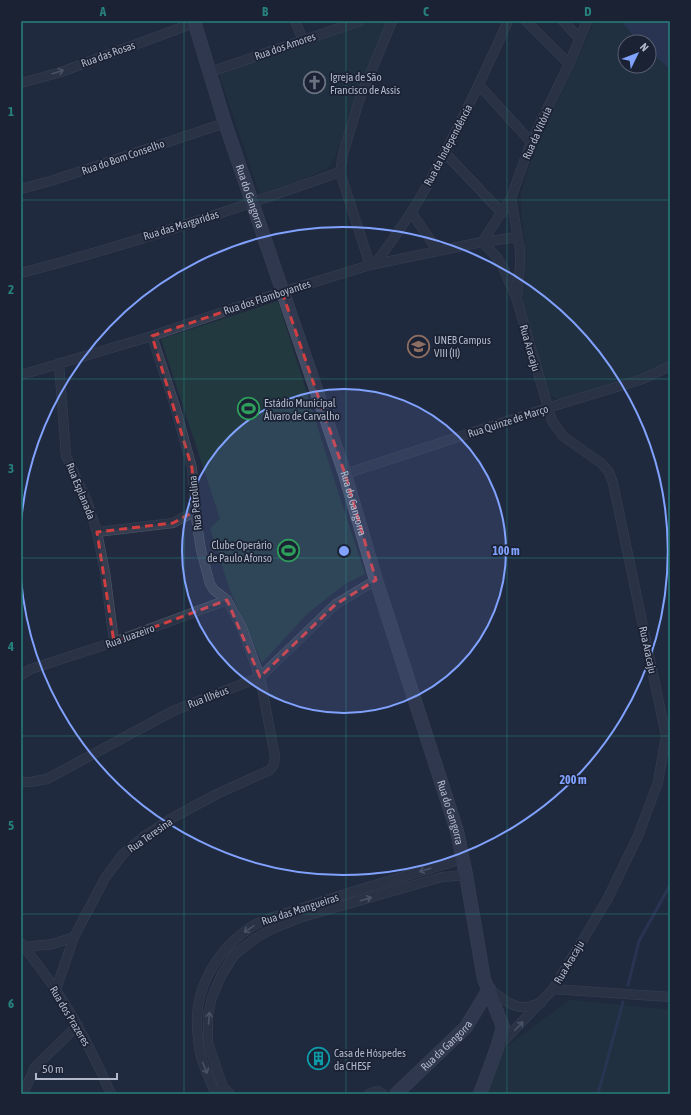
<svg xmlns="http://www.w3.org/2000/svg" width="691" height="1115" viewBox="0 0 691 1115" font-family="'Asap Condensed',sans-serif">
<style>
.green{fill:#233940}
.water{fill:#314066}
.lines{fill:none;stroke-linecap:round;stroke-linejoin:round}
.stream{stroke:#314066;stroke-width:3}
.street-casing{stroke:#51586a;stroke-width:10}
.secondary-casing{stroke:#51586a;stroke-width:14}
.street{stroke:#353d4f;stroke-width:9}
.secondary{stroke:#434b62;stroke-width:13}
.oneway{stroke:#798193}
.marked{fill:none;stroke:#d03e40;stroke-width:3;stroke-dasharray:8 5;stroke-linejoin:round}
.grid{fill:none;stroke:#27807c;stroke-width:1;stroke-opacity:0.55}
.ring{fill:none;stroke:#81a2ff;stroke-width:2}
.labels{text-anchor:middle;stroke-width:3.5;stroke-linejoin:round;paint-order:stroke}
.street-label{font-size:11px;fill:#b1b8ca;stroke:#1b2234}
.poi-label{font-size:11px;fill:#b1b8ca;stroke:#1b2234;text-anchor:start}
.centre{fill:#81a2ff;stroke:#1b2234;stroke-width:2}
.ring-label{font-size:12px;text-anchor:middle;font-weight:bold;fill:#81a2ff;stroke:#1b2234;stroke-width:3.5;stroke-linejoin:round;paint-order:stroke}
.neatline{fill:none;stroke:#27807c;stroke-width:1.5}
.grid-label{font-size:13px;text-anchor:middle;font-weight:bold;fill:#27807c}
</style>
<rect width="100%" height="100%" fill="#212a3f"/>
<g class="green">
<path d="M374 21 387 22 336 155 327 169 308 177 260 194 219 74Z"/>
<path d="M595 21H625L624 24 638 42H625V66H649V51L670 69V361L644 373 559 400 548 393 522 308 525 281V242L522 218 521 193 534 151Z"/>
<path d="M278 301 334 479 365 574 345 584 307 614 262 663 229 588 210 528 220 519 161 339Z"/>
<path d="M570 1000 670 1010V1094H486L495 1055Z"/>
</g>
<path class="water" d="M625 21H670V69L649 51V42H638L624 24Z"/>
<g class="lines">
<g class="stream">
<path d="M628 985 639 941 670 885"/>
<path d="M598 1094 623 1002"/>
</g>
<defs>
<g id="street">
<path d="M295 21 303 40"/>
<path d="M526 21 569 64"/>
<path d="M563 21 579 38"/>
<path d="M210 72 360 21"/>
<path d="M21 83 61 72 194 23"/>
<path d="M479 85 531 142"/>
<path d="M445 153 502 213"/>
<path d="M21 189 54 180 225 123"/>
<path d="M511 198 520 250V266L517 299"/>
<path d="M411 212 438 251"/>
<path d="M376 263C391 242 407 220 420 198 453 141 481 81 508 21"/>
<path d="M370 265 340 172 343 154 359 101 392 21"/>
<path d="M21 273C129 245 235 209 340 172"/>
<path d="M59 363 66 456 87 501 97 532 105 572 114 642"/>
<path d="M21 375 152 336 282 292 370 265 482 242 518 237"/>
<path d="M345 474 547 408 643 379 670 366"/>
<path d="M97 532 173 523 195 511"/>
<path d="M21 675 31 669 114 642 227 600"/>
<path d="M21 782H30L47 779 173 711 260 677 336 604 376 580"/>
<path d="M21 943C33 958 45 974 56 990 78 1023 95 1058 111 1094"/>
<path d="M24 947 53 944 74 937"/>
<path d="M56 989 74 937 105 878 123 854 142 838 174 817 217 794 270 770 274 764 275 757 260 677 242 628 227 600 214 590 210 584 201 550 195 511 192 468 175 406 152 336"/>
<path d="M489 989C499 996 512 1008 525 1007 530 1007 536 1004 541 1003"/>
<path d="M553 989 670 997"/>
<path d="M498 1047 553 989 607 900 638 836 658 782 666 736 613 483 609 472 601 463 564 437 552 421 517 300 502 265 495 255 482 242 511 198 531 142 569 64 587 21"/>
<path d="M23 1094 35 1067 78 1025"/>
<path d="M217 1094C213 1089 211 1083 209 1078 200 1058 198 1047 197 1025 195 989 216 953 244 932 260 919 281 915 300 909 353 890 408 876 462 859"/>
<path d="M230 1094 223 1087 208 1043V1015L212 997 221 976 234 955 256 938 272 929 299 918 442 877 466 875"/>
<path d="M369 1094 377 1091 383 1094"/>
</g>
<g id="secondary">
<path id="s1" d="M194 21 225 123 345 474 376 580 457 831 466 875 484 979 503 1027 497 1048 480 1094"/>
<path id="s2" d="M396 1094 466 1027 489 989"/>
</g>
</defs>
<use href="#street" class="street-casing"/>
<use href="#secondary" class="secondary-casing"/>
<use href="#street" class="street"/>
<use href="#secondary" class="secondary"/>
</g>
<defs><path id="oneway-shaft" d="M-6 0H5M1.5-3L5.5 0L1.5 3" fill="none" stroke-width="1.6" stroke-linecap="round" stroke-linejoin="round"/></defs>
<g class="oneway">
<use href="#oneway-shaft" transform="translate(58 72) rotate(-18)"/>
<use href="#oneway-shaft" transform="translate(425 870) rotate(163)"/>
<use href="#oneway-shaft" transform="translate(366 899) rotate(-16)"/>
<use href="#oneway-shaft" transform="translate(249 929) rotate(146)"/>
<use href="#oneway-shaft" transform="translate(209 1018) rotate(-86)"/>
<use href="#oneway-shaft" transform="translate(519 1026) rotate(-46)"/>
<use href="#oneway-shaft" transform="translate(205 1068) rotate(67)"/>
</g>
<path d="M0 0H691V1115H0ZM282 292 345 474 376 580 336 604 260 677 227 600 114 642 97 532 173 523 195 511 192 468 152 336Z" fill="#212a3f" fill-opacity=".55" fill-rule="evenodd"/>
<path class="marked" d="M282 292 345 474 376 580 336 604 260 677 227 600 114 642 97 532 173 523 195 511 192 468 152 336Z"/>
<path class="grid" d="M184 21V1094M346 21V1094M507 21V1094M21 200H670M21 379H670M21 558H670M21 736H670M21 914H670"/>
<circle cx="344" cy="551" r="162" fill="#81a2ff" fill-opacity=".12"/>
<g class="ring">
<circle cx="344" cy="551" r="162"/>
<path d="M21 523A324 324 0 1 1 21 579"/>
</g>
<defs>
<symbol id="church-ring" viewBox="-11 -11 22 22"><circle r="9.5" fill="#1b2234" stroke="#6b7280" stroke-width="1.5"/><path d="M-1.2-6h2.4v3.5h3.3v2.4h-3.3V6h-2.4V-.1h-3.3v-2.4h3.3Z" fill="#6b7280"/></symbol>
<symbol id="school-ring" viewBox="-11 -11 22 22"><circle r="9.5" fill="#1b2234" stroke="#8d6e63" stroke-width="1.5"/><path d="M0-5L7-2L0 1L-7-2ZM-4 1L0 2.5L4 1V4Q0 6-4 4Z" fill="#8d6e63"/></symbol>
<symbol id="stadium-ring" viewBox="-11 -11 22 22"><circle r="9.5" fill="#1b2234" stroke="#2e9e5b" stroke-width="1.5"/><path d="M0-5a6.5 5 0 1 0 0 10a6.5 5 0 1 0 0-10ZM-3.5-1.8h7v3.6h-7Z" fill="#2e9e5b"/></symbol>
<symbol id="building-ring" viewBox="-11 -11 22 22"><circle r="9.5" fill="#1b2234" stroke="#0f9aa8" stroke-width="1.5"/><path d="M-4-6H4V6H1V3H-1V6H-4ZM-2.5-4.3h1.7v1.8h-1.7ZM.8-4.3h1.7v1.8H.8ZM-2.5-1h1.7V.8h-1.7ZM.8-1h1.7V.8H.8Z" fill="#0f9aa8"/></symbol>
</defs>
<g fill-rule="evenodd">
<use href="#church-ring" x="302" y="70" width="25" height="25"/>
<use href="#school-ring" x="406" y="334" width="25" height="25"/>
<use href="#stadium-ring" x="236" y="396" width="25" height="25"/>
<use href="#stadium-ring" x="276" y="538" width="25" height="25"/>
<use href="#building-ring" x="306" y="1046" width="25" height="25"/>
</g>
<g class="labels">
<g class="street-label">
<text transform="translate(285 46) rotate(-19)" y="4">Rua dos Amores</text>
<text transform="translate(108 54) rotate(-20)" y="4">Rua das Rosas</text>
<text transform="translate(537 133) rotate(-66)" y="4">Rua da Vitória</text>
<text transform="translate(448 145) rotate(-62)" y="4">Rua da Independência</text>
<text transform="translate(123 157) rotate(-19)" y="4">Rua do Bom Conselho</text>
<text dy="4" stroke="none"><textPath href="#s1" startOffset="184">Rua do Gangorra</textPath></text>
<text transform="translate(181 225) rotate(-17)" y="4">Rua das Margaridas</text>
<text transform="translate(267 297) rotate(-18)" y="4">Rua dos Flamboyantes</text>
<text transform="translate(530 348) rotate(74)" y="4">Rua Aracaju</text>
<text transform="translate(508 421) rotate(-18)" y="4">Rua Quinze de Março</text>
<text transform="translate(81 491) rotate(68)" y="4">Rua Esplanada</text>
<text transform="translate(195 503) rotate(-96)" y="4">Rua Petrolina</text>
<text dy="4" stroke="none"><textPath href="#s1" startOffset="508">Rua do Gangorra</textPath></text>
<text transform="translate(130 636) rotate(-20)" y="4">Rua Juazeiro</text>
<text transform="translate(648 650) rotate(78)" y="4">Rua Aracaju</text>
<text transform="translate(208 697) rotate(-21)" y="4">Rua Ilhéus</text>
<text dy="4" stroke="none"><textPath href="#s1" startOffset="832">Rua do Gangorra</textPath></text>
<text transform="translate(150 835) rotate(-35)" y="4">Rua Teresina</text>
<text transform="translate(300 909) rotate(-18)" y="4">Rua das Mangueiras</text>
<text transform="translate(569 962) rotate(-59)" y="4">Rua Aracaju</text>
<text transform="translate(70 1016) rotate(59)" y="4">Rua dos Prazeres</text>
<text dy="4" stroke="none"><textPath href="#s2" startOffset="70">Rua da Gangorra</textPath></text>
</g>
<g class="poi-label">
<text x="330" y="81">Igreja de São<tspan x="330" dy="13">Francisco de Assis</tspan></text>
<text x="434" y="344">UNEB Campus<tspan x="434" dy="13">VIII (II)</tspan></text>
<text x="264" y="407">Estádio Municipal<tspan x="264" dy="13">Álvaro de Carvalho</tspan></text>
<text x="272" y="549" text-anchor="end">Clube Operário<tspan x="272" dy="13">de Paulo Afonso</tspan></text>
<text x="334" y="1057">Casa de Hóspedes<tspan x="334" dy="13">da CHESF</tspan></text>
</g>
</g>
<circle cx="344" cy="551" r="6" class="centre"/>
<g class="ring-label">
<text x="506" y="555">100 m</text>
<text x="573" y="784">200 m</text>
</g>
<rect width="691" height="1115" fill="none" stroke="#1b2234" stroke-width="44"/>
<g transform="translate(637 54) rotate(47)"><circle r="19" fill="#1b2234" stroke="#575e70"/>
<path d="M0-3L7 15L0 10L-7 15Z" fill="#81a2ff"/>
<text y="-6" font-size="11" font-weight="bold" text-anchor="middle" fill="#b1b8ca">N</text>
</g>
<path d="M36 1073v6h81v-6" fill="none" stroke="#b1b8ca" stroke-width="2"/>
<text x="42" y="1073" font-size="12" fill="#b1b8ca" stroke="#1b2234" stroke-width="3" paint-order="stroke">50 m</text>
<rect x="22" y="22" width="647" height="1071" class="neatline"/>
<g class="grid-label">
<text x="103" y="16">A</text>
<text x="265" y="16">B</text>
<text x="426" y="16">C</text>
<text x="588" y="16">D</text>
<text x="11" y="116">1</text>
<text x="11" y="294">2</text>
<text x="11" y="473">3</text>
<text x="11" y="651">4</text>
<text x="11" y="830">5</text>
<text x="11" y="1008">6</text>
</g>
</svg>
